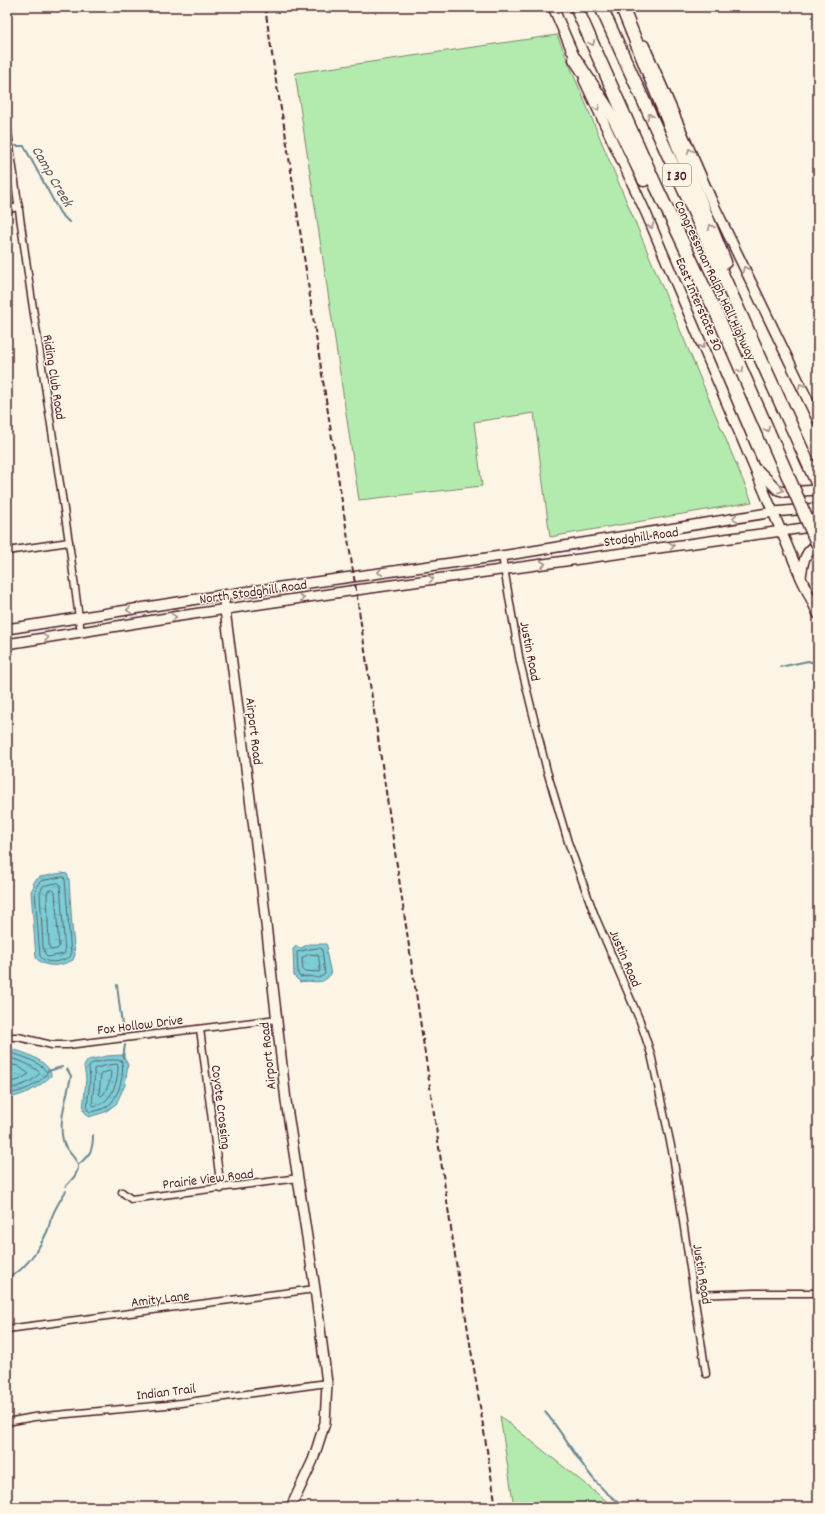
<svg xmlns="http://www.w3.org/2000/svg" width="825" height="1514" viewBox="0 0 825 1514" font-family="Dekko,sans-serif">
<style>
.grass{fill:#b3ebaf;stroke:#7e856d}
.water{fill:url(#water-ripples);stroke:#688792}
.lines{fill:none;stroke-linecap:round;stroke-linejoin:round}
.shore{stroke:#5e656f;stroke-width:1}
.stream{stroke:#688792;stroke-width:2}
.street-casing{stroke:#4a1f2b;stroke-width:9}
.secondary-casing{stroke:#4a1f2b;stroke-width:12}
.highway-casing{stroke:#4a1f2b;stroke-width:15}
.street{stroke:#fcf5e5;stroke-width:6}
.secondary{stroke:#fcf5e5;stroke-width:9}
.highway{stroke:#fcf5e5;stroke-width:12}
.rail{stroke:#4a1f2b;stroke-width:2;stroke-dasharray:6 3;stroke-linecap:butt}
.highway-bridge-casing{stroke:#4a1f2b;stroke-width:15;stroke-linecap:butt}
.highway-bridge{stroke:#fcf5e5;stroke-width:12}
.oneway{stroke:#a38a88}
.labels{text-anchor:middle;stroke-width:3;stroke-linejoin:round;paint-order:stroke}
.shield{fill:#fcf5e5;stroke:#7f5f63;stroke-width:1}
.shield-label{font-size:13px;font-weight:bold;fill:#4a1f2b}
.street-label{font-size:14px;fill:#4a1f2b;stroke:#fcf5e5}
.water-label{font-size:15px;font-style:italic;fill:#59535e;stroke:#fcf5e5}
</style>
<defs>
<pattern id="water-ripples" width="26" height="14" patternUnits="userSpaceOnUse"><rect width="26" height="14" fill="#7ccdd6"/><path d="M2 4q2-2 4 0t4 0M15 11q2-2 4 0t4 0" fill="none" stroke="#6db0b8"/></pattern>
</defs>
<rect width="100%" height="100%" fill="#fcf5e5"/>
<filter id="ink" filterUnits="userSpaceOnUse"><feTurbulence type="fractalNoise" baseFrequency=".025" numOctaves="2"/><feDisplacementMap in="SourceGraphic" scale="8" xChannelSelector="R" yChannelSelector="G"/><feConvolveMatrix kernelMatrix="1 2 1 2 8 2 1 2 1" color-interpolation-filters="sRGB"/></filter>
<g filter="url(#ink)">
<g class="grass">
<path d="M557 35 752 502 550 537 534 413 474 422 482 486 359 500 295 73Z"/>
<path d="M500 1416 614 1507H514Z"/>
</g>
<g class="water">
<path d="M62 873 67 874 69 879 72 926 75 955 73 960C61 966 46 969 36 958L31 891 34 886 33 882 40 877Z"/>
<path d="M309 944H326L328 949 326 951 331 974C321 987 314 979 300 982L294 976 293 949 296 946 301 948Z"/>
<path d="M7 1049C19 1049 52 1062 51 1076 39 1087 26 1095 8 1098L7 1096Z"/>
<path d="M123 1055 128 1065 125 1085 116 1104 105 1112 89 1117 83 1110 86 1079 84 1066 88 1060 107 1056Z"/>
</g>
<g class="lines">
<g class="shore">
<path d="M61 877H64L65 880 71 955 70 957C61 962 46 965 40 956L35 892 38 884 41 881Z"/>
<path d="M58 883 60 884 65 953 64 954 48 957 45 954 43 946 40 893 43 886Z"/>
<path d="M53 890 55 892 59 947 57 949 52 950 50 949 49 945 47 894 48 891Z"/>
<path d="M320 948 322 949 325 974 319 978 308 976 300 977 298 974 297 952 310 949Z"/>
<path d="M310 954 318 955C319 960 321 968 319 972L303 971 302 958Z"/>
<path d="M7 1053C17 1053 43 1063 47 1073 39 1085 22 1092 7 1094"/>
<path d="M7 1058C16 1058 34 1066 40 1073 33 1082 19 1087 7 1089"/>
<path d="M107 1060H121C126 1070 119 1094 112 1102 107 1108 98 1111 90 1112L87 1109 90 1079 89 1067 91 1064Z"/>
<path d="M7 1064 18 1066 29 1074 19 1080 7 1083"/>
<path d="M108 1065 117 1064 118 1066C118 1082 112 1103 94 1106L92 1104C93 1091 95 1083 94 1069Z"/>
<path d="M110 1071 111 1072 110 1081 104 1094 101 1096 99 1094 101 1074Z"/>
</g>
<g class="stream">
<path d="M16 146H24L60 213 69 222"/>
<path d="M780 667 808 661 818 664"/>
<path d="M117 985 123 1033"/>
<path d="M123 1058 125 1045"/>
<path d="M48 1071 62 1067"/>
<path d="M78 1165C90 1155 93 1151 93 1135"/>
<path d="M66 1186C71 1180 79 1174 78 1165 76 1158 67 1151 64 1144 57 1123 67 1098 71 1076L67 1069"/>
<path d="M7 1277C22 1275 40 1247 46 1234 49 1229 49 1224 51 1219 55 1208 60 1200 66 1191"/>
<path d="M545 1412C569 1439 595 1497 630 1507"/>
</g>
<defs>
<g id="street">
<path d="M7 125 31 295 69 542 81 633"/>
<path d="M7 209 19 207"/>
<path d="M7 551 69 542"/>
<path d="M502 556 520 662 547 771 568 842 595 916 640 1021 651 1054 673 1155 706 1374"/>
<path d="M200 1029 221 1189"/>
<path d="M7 1037H18L52 1045H68L277 1019"/>
<path d="M122 1192 131 1199 299 1178"/>
<path d="M694 1295 754 1293H818"/>
<path d="M7 1329 315 1289"/>
<path d="M7 1422 34 1417 166 1405 327 1383"/>
</g>
<g id="secondary">
<path d="M553 7 578 65"/>
<path d="M644 45 712 201 818 421"/>
<path d="M584 80 646 213 801 578 818 614"/>
<path d="M758 470 778 490 785 492 818 490"/>
<path d="M801 577C803 564 804 550 818 545"/>
<path d="M223 595 262 889 286 1101 315 1289 327 1383 325 1423 321 1435 313 1460 291 1507"/>
<path d="M7 629 223 595 508 555 774 512 818 508"/>
<path d="M7 644 173 617 356 590 818 526"/>
</g>
<g id="highway">
<path d="M576 7 656 186 720 321 787 474"/>
<path d="M601 7 818 485"/>
<path d="M622 7 725 262"/>
<path d="M575 59 615 120 644 180"/>
</g>
</defs>
<use href="#street" class="street-casing"/>
<use href="#secondary" class="secondary-casing"/>
<use href="#highway" class="highway-casing"/>
<use href="#street" class="street"/>
<use href="#secondary" class="secondary"/>
<use href="#highway" class="highway"/>
<path class="rail" d="M265 7 276 81 285 131 315 330 356 590 459 1282 462 1293 496 1507"/>
<defs>
<path id="highway-bridge" d="M787 474 818 545"/>
</defs>
<use href="#highway-bridge" class="highway-bridge-casing"/>
<use href="#highway-bridge" class="highway-bridge"/>
</g>
<defs><path id="oneway-chevron" d="M-2-3.5L2.5 0L-2 3.5" fill="none" stroke-width="1.6" stroke-linecap="round" stroke-linejoin="round"/></defs>
<g class="oneway">
<use href="#oneway-chevron" transform="translate(592 43) rotate(66)"/>
<use href="#oneway-chevron" transform="translate(597 108) rotate(66)"/>
<use href="#oneway-chevron" transform="translate(650 116) rotate(-114)"/>
<use href="#oneway-chevron" transform="translate(690 151) rotate(-114)"/>
<use href="#oneway-chevron" transform="translate(651 226) rotate(67)"/>
<use href="#oneway-chevron" transform="translate(711 227) rotate(-112)"/>
<use href="#oneway-chevron" transform="translate(745 269) rotate(-116)"/>
<use href="#oneway-chevron" transform="translate(702 346) rotate(67)"/>
<use href="#oneway-chevron" transform="translate(741 370) rotate(66)"/>
<use href="#oneway-chevron" transform="translate(801 386) rotate(-116)"/>
<use href="#oneway-chevron" transform="translate(767 429) rotate(66)"/>
<use href="#oneway-chevron" transform="translate(781 490) rotate(20)"/>
<use href="#oneway-chevron" transform="translate(735 518) rotate(171)"/>
<use href="#oneway-chevron" transform="translate(672 546) rotate(-8)"/>
<use href="#oneway-chevron" transform="translate(543 564) rotate(-8)"/>
<use href="#oneway-chevron" transform="translate(380 572) rotate(172)"/>
<use href="#oneway-chevron" transform="translate(431 579) rotate(-8)"/>
<use href="#oneway-chevron" transform="translate(302 598) rotate(-9)"/>
<use href="#oneway-chevron" transform="translate(129 610) rotate(171)"/>
<use href="#oneway-chevron" transform="translate(174 617) rotate(-9)"/>
<use href="#oneway-chevron" transform="translate(46 638) rotate(-9)"/>
</g>
</g>
<g class="labels">
<rect class="shield" x="663" y="164" width="28" height="22" rx="3"/>
<g class="shield-label">
<text x="677" y="180">I 30</text>
</g>
<g class="street-label">
<text transform="translate(716 280) rotate(65)" y="5">Congressman Ralph Hall Highway</text>
<text transform="translate(700 304) rotate(67)" y="5">East Interstate 30</text>
<text transform="translate(55 377) rotate(81)" y="5">Riding Club Road</text>
<text transform="translate(641 536) rotate(-8)" y="5">Stodghill Road</text>
<text transform="translate(253 591) rotate(-8)" y="5">North Stodghill Road</text>
<text transform="translate(531 651) rotate(79)" y="5">Justin Road</text>
<text transform="translate(255 731) rotate(83)" y="5">Airport Road</text>
<text transform="translate(626 958) rotate(67)" y="5">Justin Road</text>
<text transform="translate(140 1024) rotate(-7)" y="5">Fox Hollow Drive</text>
<text transform="translate(267 1056) rotate(-96)" y="5">Airport Road</text>
<text transform="translate(222 1107) rotate(83)" y="5">Coyote Crossing</text>
<text transform="translate(208 1178) rotate(-7)" y="5">Prairie View Road</text>
<text transform="translate(703 1274) rotate(81)" y="5">Justin Road</text>
<text transform="translate(160 1298) rotate(-7)" y="5">Amity Lane</text>
<text transform="translate(166 1391) rotate(-7)" y="5">Indian Trail</text>
</g>
<g class="water-label">
<text transform="translate(53 176) rotate(60)" y="5">Camp Creek</text>
</g>
</g>
<rect width="825" height="1514" fill="none" stroke="#fcf5e5" stroke-width="24"/>
<rect x="12" y="12" width="801" height="1490" fill="none" stroke="#4a1f2b" stroke-width="1.5" filter="url(#ink)"/>
</svg>
